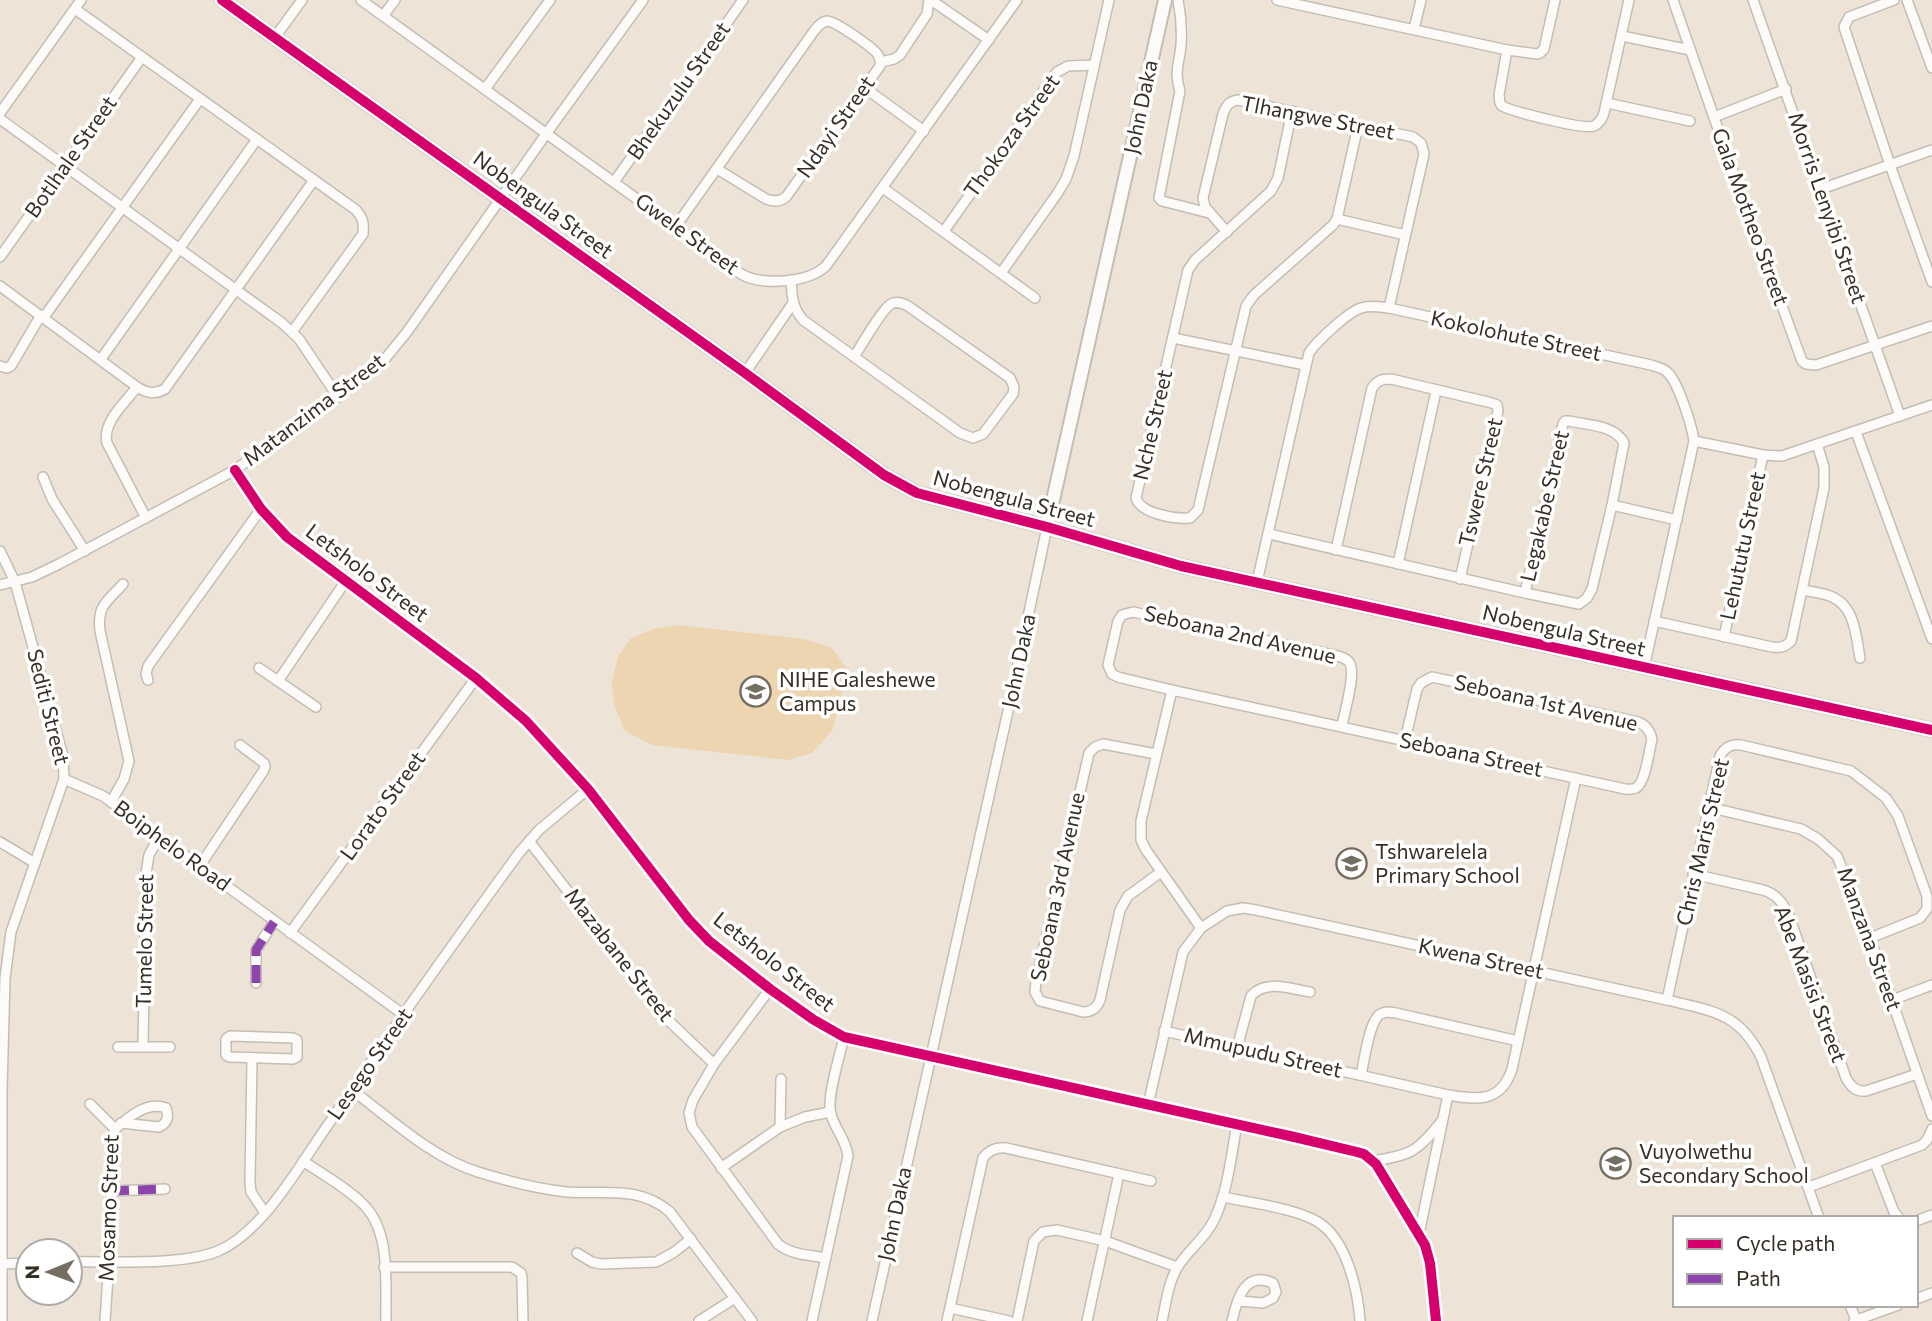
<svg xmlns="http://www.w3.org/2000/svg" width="1932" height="1321" viewBox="0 0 1932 1321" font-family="Commissioner,sans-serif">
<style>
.green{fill:#eed5b2}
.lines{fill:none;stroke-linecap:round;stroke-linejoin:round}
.street-casing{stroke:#c4bdb3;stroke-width:12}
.secondary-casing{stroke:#c4bdb3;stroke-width:16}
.street{stroke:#fcfbf9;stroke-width:9}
.secondary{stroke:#fcfbf9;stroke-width:12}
.quiet{stroke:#8e44ad;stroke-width:9;stroke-dasharray:18 9;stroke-linecap:butt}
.cycleway-casing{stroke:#fff;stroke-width:15}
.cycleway{stroke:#d6006c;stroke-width:10}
.labels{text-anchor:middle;stroke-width:7;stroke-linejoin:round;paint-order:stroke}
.street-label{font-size:21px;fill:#352f25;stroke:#fff}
.poi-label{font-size:21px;fill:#352f25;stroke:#fff;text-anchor:start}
</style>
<rect width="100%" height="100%" fill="#ede4d7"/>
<path class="green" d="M677 625 805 639 832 648 846 667 841 699 832 731 812 753 788 760 652 745 625 731 614 705 612 682 618 657 630 639 653 629Z"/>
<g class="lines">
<defs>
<g id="street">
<path d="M361 0 741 274C762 286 808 283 826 266L1017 0"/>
<path d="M931 0 989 40"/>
<path d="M1178 0C1181 15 1182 31 1181 46 1179 63 1174 74 1180 91L1159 198 1162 201 1209 213"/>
<path d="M1277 0 1507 50 1537 54 1540 53 1544 49 1555 0"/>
<path d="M1673 0 1725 149 1802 361 1806 364 1816 365 1932 326"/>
<path d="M1753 0 1900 416"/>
<path d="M1894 0 1849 17 1844 27 1890 165 1932 282"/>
<path d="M1907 0 1932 68"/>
<path d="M75 9 356 210C363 218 364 223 363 234L292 332"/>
<path d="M383 16 395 0"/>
<path d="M1414 29 1421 0"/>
<path d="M1622 36 1690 50"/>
<path d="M275 37 302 0"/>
<path d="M1507 50 1499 95 1500 103 1502 106C1514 112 1584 130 1594 126 1600 123 1602 119 1604 113L1629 0"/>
<path d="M881 62 894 59 900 55 927 14 929 0"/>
<path d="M865 88 924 131"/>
<path d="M485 89 550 0"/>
<path d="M1607 103 1690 121"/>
<path d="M1292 111 1278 178 1271 191 1195 260 1188 270 1136 498C1141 514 1175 519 1190 518L1198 510 1246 306 1254 295 1333 225 1337 219 1358 126"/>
<path d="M0 113 81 0"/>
<path d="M1714 117 1786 89"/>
<path d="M0 119 282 323 299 339 338 397"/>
<path d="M614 182 743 0"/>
<path d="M883 188 1035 298"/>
<path d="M1821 189 1932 150"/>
<path d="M1337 219 1405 235"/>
<path d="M676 226 814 31C817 27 821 22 827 21 835 21 874 48 878 55 881 60 880 60 880 66L786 197C780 202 774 202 766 199L717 169"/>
<path d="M944 231 1057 72 1068 66 1094 65"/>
<path d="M1227 232 1205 207 1203 198 1223 114C1226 106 1229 101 1238 100L1413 137 1421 143 1424 154 1389 308"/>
<path d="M0 257 142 57"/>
<path d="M1001 273 1057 194 1066 179 1074 156 1109 0"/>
<path d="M791 280C792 296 792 307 803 320L960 433 973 438 983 434 1013 394 1014 387 1010 378 908 306C902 303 897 301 891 304 882 309 861 346 854 357"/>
<path d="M0 286 137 387C147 393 155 395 165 389L314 180"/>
<path d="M44 317 200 99"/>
<path d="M1173 338 1305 365"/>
<path d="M101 359 257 139"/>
<path d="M0 366 7 368 11 366 41 315"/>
<path d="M745 373 793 303"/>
<path d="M137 387C125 403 102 422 107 443L146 518"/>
<path d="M1856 432 1932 639"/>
<path d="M1694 441 1763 455 1782 456 1932 405"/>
<path d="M235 470 261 509 287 537 476 678 526 721 588 789 689 920 709 941 770 989 814 1020 844 1037 1290 1136 1357 1152 1364 1154 1376 1164 1425 1245 1430 1263 1436 1321"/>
<path d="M43 477 52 499 85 551"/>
<path d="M1612 505 1677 520"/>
<path d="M1269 534 1525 593 1579 604 1587 598 1592 589 1612 505 1624 443C1615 425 1587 425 1569 421H1565L1563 424 1525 593"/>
<path d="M1336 550 1372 388C1378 380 1382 379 1391 379L1492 403 1497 405 1498 411 1460 579"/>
<path d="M0 551 15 582 63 756 64 779 11 932 5 978 2 1090V1321"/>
<path d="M1398 564 1436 391"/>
<path d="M1257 582 1309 353C1316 342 1348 312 1361 308 1370 305 1380 307 1389 308L1651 365C1657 367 1663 368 1667 372 1678 381 1692 426 1694 441L1644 668"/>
<path d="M0 585 32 577 61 563 235 470 380 365 407 332 546 134 643 0"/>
<path d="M1803 590C1812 592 1822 593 1830 596 1855 605 1856 636 1860 658"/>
<path d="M1654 621 1772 647C1781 648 1785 647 1791 641L1824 488V467L1817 444"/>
<path d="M1724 637 1763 455"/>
<path d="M259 668 316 707"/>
<path d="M148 680 146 674 148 666 261 509"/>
<path d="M278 681 345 582"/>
<path d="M1172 690 1141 821V840L1146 850 1201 928"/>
<path d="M1342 726C1344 713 1357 672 1349 662 1345 657 1338 656 1333 655L1133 612 1122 615 1118 621 1108 665 1112 674 1118 677 1172 690 1625 789C1629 789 1632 790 1636 788 1646 782 1649 750 1652 739 1650 730 1646 725 1638 722L1432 677 1421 683 1417 689 1405 740"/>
<path d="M1156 754 1103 744 1095 747 1089 753 1036 981 1035 992 1040 1001 1083 1012C1092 1012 1097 1008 1100 1000L1120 910 1128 896 1161 872"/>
<path d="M64 779 103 796 404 1015"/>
<path d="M111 802 124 779 129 761 100 631C97 605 107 602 123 584"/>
<path d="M1708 807 1801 829 1818 839 1837 856 1870 938 1932 1116"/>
<path d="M529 841 655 1004 671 1023 714 1064"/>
<path d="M0 842 35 863"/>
<path d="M199 867 264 770 265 766 264 763 240 745"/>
<path d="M1693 874 1763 890C1776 894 1782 902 1788 913L1846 1078C1851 1087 1856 1092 1866 1091L1917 1074"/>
<path d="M290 933 476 678"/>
<path d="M256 983V950L274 922"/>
<path d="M770 989 714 1064 693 1100 689 1113 692 1127 778 1244C791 1255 810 1255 826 1258"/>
<path d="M1667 1000 1720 756C1725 747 1731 744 1741 745L1851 771 1886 798 1898 816 1927 896V909L1920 918 1870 938"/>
<path d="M1892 1000 1932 985"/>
<path d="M1164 1031 1448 1095C1477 1100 1501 1103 1512 1069L1576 778"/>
<path d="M230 1036 293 1038 297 1040V1057L293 1059 229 1057 226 1055V1039Z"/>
<path d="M118 1047H170"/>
<path d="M143 1047 146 873 149 855 159 837"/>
<path d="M1237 1048 1251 996C1265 979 1291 989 1310 992"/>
<path d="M252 1058 250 1182 251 1192 265 1213"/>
<path d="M1361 1075C1364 1062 1369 1023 1379 1015 1384 1011 1390 1012 1396 1013L1518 1041"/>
<path d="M352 1090C391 1119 432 1158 478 1172 507 1181 537 1189 567 1192 606 1195 638 1185 670 1212L752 1321"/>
<path d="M90 1104 115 1129 113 1138 109 1261 105 1321"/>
<path d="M1148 1105 1183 952 1201 928 1227 911 1243 908 1256 910 1667 1000C1711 1011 1739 1012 1761 1057L1819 1218"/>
<path d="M780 1127 781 1079"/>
<path d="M115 1129C129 1117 147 1101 166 1108 169 1117 168 1123 159 1127L121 1123"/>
<path d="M303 1161C322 1174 344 1186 361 1202 392 1230 385 1283 386 1321"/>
<path d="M1373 1161C1411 1155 1417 1152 1441 1122"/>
<path d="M1875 1163 1894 1212 1899 1218"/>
<path d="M721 1168 780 1127 805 1117 830 1112"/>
<path d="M1809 1187 1922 1145 1927 1140 1932 1129"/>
<path d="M111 1191 165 1189"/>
<path d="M1223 1197C1250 1203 1295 1208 1318 1222 1347 1240 1358 1291 1360 1321"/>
<path d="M1916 1221 1932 1215"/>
<path d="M1419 1234 1448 1095"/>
<path d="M577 1253 592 1262 601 1264 656 1262 673 1253 691 1239"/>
<path d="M70 1262C110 1261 182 1266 218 1251 261 1233 297 1170 323 1132 349 1094 375 1056 401 1018 440 962 479 908 519 853L539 830 588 789"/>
<path d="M1 1264 28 1263"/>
<path d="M384 1267H512L521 1273 522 1277 523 1321"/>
<path d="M1916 1299 1932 1293"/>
<path d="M1850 1305 1856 1320"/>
<path d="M950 1308 1009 1321"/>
<path d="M699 1321 735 1298"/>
<path d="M812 1321 848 1156C846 1139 835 1130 831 1114 826 1099 840 1055 844 1037"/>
<path d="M872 1321 1010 702 1047 527"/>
<path d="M947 1321 983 1158C989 1150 996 1147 1006 1148L1151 1181"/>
<path d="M1017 1321 1034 1241 1043 1232 1057 1230 1105 1241 1177 1267"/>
<path d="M1087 1321 1119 1174"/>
<path d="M1162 1321C1166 1303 1168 1284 1177 1268 1187 1251 1205 1239 1214 1220 1228 1191 1231 1156 1237 1124"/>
<path d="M1232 1321C1237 1299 1245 1270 1273 1283L1276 1292 1273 1298 1263 1303 1239 1301"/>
<path d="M1854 1321 1898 1305"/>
</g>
<g id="secondary">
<path d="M222 0 745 373 884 475 917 493 1047 527 1181 566 1932 730"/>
<path d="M1047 527 1165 0"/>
</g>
</defs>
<use href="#street" class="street-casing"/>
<use href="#secondary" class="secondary-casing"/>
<use href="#street" class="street"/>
<use href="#secondary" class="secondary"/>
<g class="quiet">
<path d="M256 983V950L274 922"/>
<path d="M111 1191 165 1189"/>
</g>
<defs>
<g id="cycleway">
<path d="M222 0 745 373 884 475 917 493 1047 527 1181 566 1932 730"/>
<path d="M235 470 261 509 287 537 476 678 526 721 588 789 689 920 709 941 770 989 814 1020 844 1037 1290 1136 1357 1152 1364 1154 1376 1164 1425 1245 1430 1263 1436 1321"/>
</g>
</defs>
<use href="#cycleway" class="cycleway-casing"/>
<use href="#cycleway" class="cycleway"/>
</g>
<defs>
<symbol id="university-ring" viewBox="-11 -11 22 22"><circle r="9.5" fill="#fff" stroke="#756e63" stroke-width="1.5"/><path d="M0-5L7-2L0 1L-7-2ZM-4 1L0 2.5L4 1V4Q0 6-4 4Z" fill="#756e63"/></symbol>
<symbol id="school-ring" viewBox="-11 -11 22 22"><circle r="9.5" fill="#fff" stroke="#756e63" stroke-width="1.5"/><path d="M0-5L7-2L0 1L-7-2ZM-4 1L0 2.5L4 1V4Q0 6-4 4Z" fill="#756e63"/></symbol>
</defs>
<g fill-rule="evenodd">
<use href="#university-ring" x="738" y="674" width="35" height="35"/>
<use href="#school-ring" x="1334" y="846" width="35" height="35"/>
<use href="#school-ring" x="1598" y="1146" width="35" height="35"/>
</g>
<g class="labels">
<g class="street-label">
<text transform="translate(679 91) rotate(-55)" y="7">Bhekuzulu Street</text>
<text transform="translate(1141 107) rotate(-78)" y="7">John Daka</text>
<text transform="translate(1318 118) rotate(11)" y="7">Tlhangwe Street</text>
<text transform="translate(836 127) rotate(-55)" y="7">Ndayi Street</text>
<text transform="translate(1012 136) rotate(-54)" y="7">Thokoza Street</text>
<text transform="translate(71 157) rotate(-55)" y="7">Botlhale Street</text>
<text transform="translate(543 205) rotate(36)" y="7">Nobengula Street</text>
<text transform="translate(1827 208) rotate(71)" y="7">Morris Lenyibi Street</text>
<text transform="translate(1750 217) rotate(70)" y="7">Gala Motheo Street</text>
<text transform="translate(687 234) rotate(36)" y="7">Gwele Street</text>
<text transform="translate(1516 336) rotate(12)" y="7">Kokolohute Street</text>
<text transform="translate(314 410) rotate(-37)" y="7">Matanzima Street</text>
<text transform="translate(1153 425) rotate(-77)" y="7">Nche Street</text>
<text transform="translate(1481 482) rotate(-77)" y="7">Tswere Street</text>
<text transform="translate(1014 499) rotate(15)" y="7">Nobengula Street</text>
<text transform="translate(1545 506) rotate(-77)" y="7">Legakabe Street</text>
<text transform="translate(1743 546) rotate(-78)" y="7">Lehututu Street</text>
<text transform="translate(367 573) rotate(37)" y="7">Letsholo Street</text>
<text transform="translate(1564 631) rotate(13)" y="7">Nobengula Street</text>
<text transform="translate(1240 635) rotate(13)" y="7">Seboana 2nd Avenue</text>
<text transform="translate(1019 661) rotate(-78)" y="7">John Daka</text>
<text transform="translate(1546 703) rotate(13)" y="7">Seboana 1st Avenue</text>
<text transform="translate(48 707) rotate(76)" y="7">Sediti Street</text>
<text transform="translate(1471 755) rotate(12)" y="7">Seboana Street</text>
<text transform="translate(383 806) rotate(-54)" y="7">Lorato Street</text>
<text transform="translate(1703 842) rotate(-77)" y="7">Chris Maris Street</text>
<text transform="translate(172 846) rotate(36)" y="7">Boiphelo Road</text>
<text transform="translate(1058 887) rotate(-78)" y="7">Seboana 3rd Avenue</text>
<text transform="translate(1869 939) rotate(70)" y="7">Manzana Street</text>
<text transform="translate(145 941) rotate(-89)" y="7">Tumelo Street</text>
<text transform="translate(619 955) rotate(52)" y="7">Mazabane Street</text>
<text transform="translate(1481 959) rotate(12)" y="7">Kwena Street</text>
<text transform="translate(774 962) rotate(38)" y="7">Letsholo Street</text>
<text transform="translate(1810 984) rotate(69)" y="7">Abe Masisi Street</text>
<text transform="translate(1263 1053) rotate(13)" y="7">Mmupudu Street</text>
<text transform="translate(370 1064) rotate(-55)" y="7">Lesego Street</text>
<text transform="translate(109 1208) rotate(-88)" y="7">Mosamo Street</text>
<text transform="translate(895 1214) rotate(-78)" y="7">John Daka</text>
</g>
<g class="poi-label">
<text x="779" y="687">NIHE Galeshewe<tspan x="779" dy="24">Campus</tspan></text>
<text x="1375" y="859">Tshwarelela<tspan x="1375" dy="24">Primary School</tspan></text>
<text x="1639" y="1159">Vuyolwethu<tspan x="1639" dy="24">Secondary School</tspan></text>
</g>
</g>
<rect x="1673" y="1216" width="245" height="91" fill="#ffffff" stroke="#aeaca8" stroke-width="2"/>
<rect x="1687" y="1239" width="35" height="10" fill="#d6006c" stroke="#aeaca8" stroke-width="2"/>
<text x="1736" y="1251" font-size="21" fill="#352f25">Cycle path</text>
<rect x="1687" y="1274" width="35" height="10" fill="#8e44ad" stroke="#aeaca8" stroke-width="2"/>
<text x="1736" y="1286" font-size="21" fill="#352f25">Path</text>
<g transform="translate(49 1272) rotate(269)"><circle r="33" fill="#ffffff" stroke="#aeaca8" stroke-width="2"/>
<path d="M0-5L12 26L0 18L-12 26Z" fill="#756e63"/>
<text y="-10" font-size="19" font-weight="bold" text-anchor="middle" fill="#352f25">N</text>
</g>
</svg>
